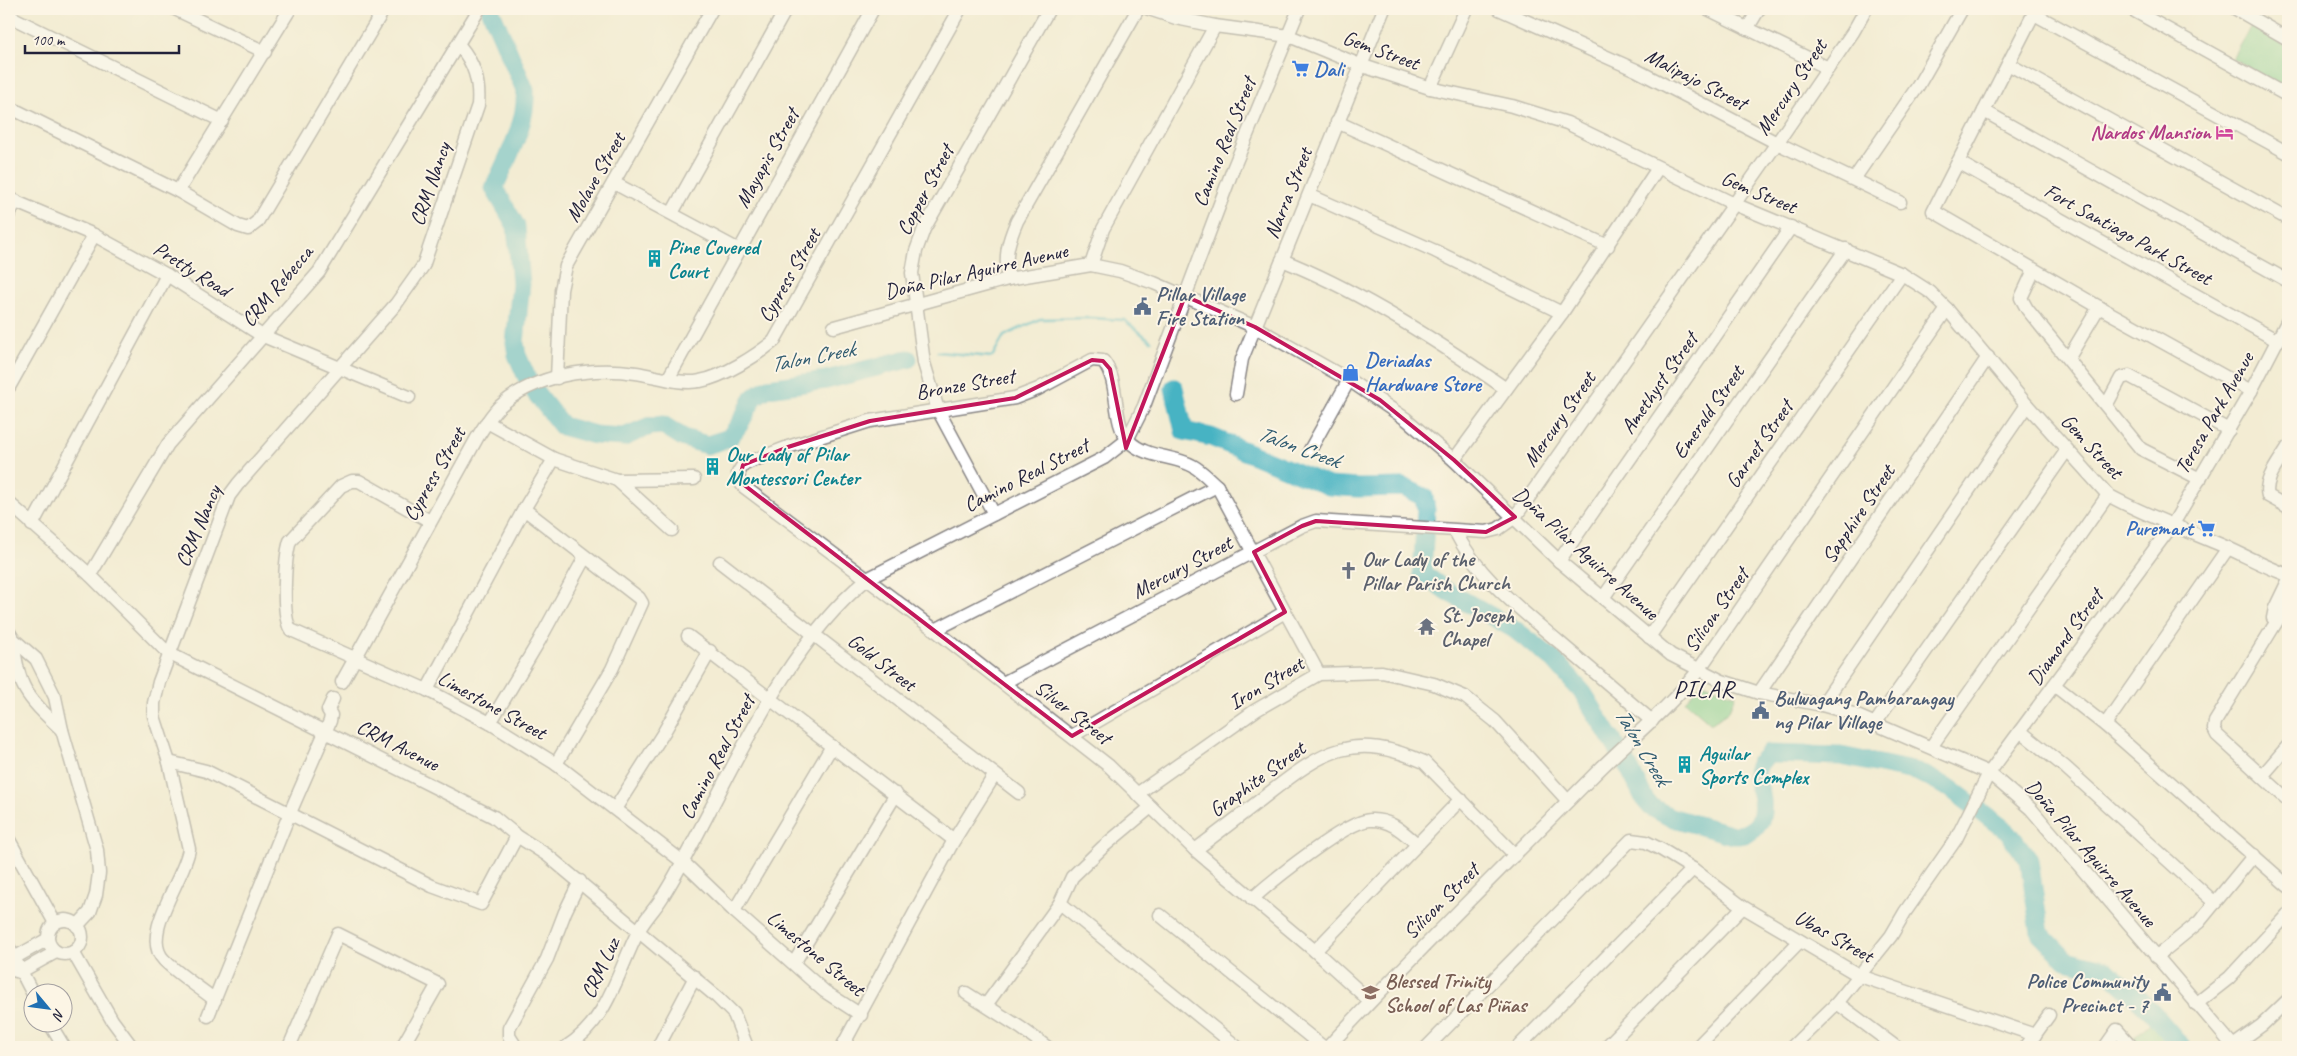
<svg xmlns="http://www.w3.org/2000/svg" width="2297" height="1056" viewBox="0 0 2297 1056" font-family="Caveat,sans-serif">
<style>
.green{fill:#7ecd8d;stroke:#507864}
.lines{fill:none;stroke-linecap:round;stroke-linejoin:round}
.stream{stroke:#47b3c3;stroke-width:3}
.river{stroke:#47b3c3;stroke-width:19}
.minor-casing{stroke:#8a8787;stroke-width:15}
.minor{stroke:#fff;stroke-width:12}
.marked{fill:none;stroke:#c2185b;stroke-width:4;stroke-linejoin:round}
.labels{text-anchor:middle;stroke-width:4;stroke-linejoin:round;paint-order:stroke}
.street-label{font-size:21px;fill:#22223b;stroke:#fcf5e5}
.shop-label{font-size:21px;font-weight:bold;fill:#366cbe;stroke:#fcf5e5;text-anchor:start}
.hotel-label{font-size:21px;font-weight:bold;fill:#b23c85;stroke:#fcf5e5;text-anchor:end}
.culture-label{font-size:21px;font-weight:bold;fill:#0d838f;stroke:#fcf5e5;text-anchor:start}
.service-label{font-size:21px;font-weight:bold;fill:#4e5e75;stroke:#fcf5e5;text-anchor:start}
.worship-label{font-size:21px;font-weight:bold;fill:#5b616d;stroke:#fcf5e5;text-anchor:start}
.education-label{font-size:21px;font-weight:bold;fill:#785e54;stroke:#fcf5e5;text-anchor:start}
.water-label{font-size:22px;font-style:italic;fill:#315c71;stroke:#fcf5e5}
.quarter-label{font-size:24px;letter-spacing:1px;fill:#22223b;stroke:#fcf5e5}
</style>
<rect width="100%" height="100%" fill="#fcf5e5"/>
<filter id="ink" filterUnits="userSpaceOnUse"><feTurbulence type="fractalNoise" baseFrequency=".02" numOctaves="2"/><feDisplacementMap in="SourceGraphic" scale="10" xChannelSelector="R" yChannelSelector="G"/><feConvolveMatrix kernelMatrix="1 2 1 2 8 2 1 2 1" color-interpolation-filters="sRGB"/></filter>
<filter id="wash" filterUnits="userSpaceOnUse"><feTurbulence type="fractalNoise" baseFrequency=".0096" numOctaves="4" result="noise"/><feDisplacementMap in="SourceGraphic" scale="20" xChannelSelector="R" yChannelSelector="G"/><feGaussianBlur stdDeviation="1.12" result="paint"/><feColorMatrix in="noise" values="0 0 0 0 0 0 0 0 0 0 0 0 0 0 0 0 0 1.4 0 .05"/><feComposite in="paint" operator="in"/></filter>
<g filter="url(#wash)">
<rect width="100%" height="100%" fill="#f3ecd3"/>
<g class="green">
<path d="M2251 26 2288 47V76L2282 87 2232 58Z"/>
<path d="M1702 683 1736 695 1728 712 1711 724 1685 701Z"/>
<path d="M2151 1022 2174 1047H2142L2134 1038Z"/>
</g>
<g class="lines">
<path class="stream" d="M938 352 992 357 1004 336 1040 319 1091 318 1124 320 1151 341"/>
<g class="river">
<path d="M490 9 525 90C528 122 507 158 494 188L516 226 521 284 515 343 517 355 528 380"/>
<path d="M1174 388 1184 431 1211 437 1329 486 1358 488 1403 487 1424 497 1426 510 1422 573 1448 592 1514 629 1554 660 1583 693 1627 764 1645 800 1651 807 1670 817 1733 835C1758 836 1766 817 1761 794 1759 786 1754 780 1756 771 1758 764 1763 759 1768 754L1841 756 1918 772 1951 789 2008 832 2029 860 2040 933 2066 960 2107 970 2152 1012 2182 1047"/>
<path d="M535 392 562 426 595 435 624 437 650 426 663 425 684 438 707 445 729 438 739 425 754 397 768 388 826 380 908 359"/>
</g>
</g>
</g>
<g filter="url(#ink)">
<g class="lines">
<defs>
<g id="minor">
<path d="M175 9 265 52"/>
<path d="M1149 9 1176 18 1215 26 1289 36 1360 65 1430 88 1512 106 1567 123 1734 204 1902 274 1930 292 1947 309 2027 405 2108 495C2142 514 2179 527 2214 542 2239 552 2262 566 2288 575"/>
<path d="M1499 9 1636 70 1777 143 1900 202"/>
<path d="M1708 9 1828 68"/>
<path d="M2036 9 1933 211 2099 307 2251 391"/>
<path d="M2131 9 2288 96"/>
<path d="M2236 9 2288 39"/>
<path d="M2034 14 2288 153"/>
<path d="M9 16 222 121"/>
<path d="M1747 29 1759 9"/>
<path d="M2008 64 2288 219"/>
<path d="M1430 88 1466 9"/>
<path d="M9 107 178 191 238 226 248 229 257 222 384 9"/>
<path d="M1984 111 2288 281"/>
<path d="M1337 122 1608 246"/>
<path d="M1958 162 2278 341"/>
<path d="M1854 179 1918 86 1962 9"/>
<path d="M614 183 739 250"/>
<path d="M178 191 290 9"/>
<path d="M1309 195 1435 251 1562 313"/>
<path d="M9 199 94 235 167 275 261 335 409 397"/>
<path d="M672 213 786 9"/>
<path d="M9 214 16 201"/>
<path d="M1282 260C1360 291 1438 341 1506 389"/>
<path d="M1091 265 1103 229 1215 26"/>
<path d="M2034 270 2021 298 2027 309 2141 449 2200 479"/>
<path d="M1008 279C1005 255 1007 244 1017 221L1138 9"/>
<path d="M834 327 1008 279 1091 265 1120 271 1154 283 1255 327 1349 380 1406 419 1454 460 1559 561 1671 655 1722 681 1759 693 1822 705 1850 713 1989 773 2031 809 2234 1047"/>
<path d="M2068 359 2099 307"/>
<path d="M557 378 561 290 566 266 712 9"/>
<path d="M668 379 873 9"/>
<path d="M9 387 94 235"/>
<path d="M1236 394 1242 359 1255 327 1384 9"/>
<path d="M2107 404 2121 378 2129 376 2229 430"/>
<path d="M487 422 554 459 617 480 694 479"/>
<path d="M2288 447C2280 461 2263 480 2268 496L2288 507"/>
<path d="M1310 450 1349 380"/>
<path d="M1454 460 1562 313 1658 168"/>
<path d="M617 480 672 530"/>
<path d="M9 503 90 575 168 653 494 817 517 836 547 855 717 997 734 1014 747 1047"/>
<path d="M524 509 639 598 642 603 612 669 556 764"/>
<path d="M994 514 938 410 924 363 912 273 916 251 924 229 1049 9"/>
<path d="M430 521 359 481H352L341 486 290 541C285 557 281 617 291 630L427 690 490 723 556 764 683 862 734 911 824 991 861 1015"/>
<path d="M32 525 167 275"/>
<path d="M1455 531C1477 576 1520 609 1559 642 1590 668 1621 695 1652 721"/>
<path d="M1559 561 1791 227"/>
<path d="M720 562 1019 793"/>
<path d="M90 575 168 444 319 272 478 11"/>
<path d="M1603 598 1846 249"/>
<path d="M2288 603 2215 722 2214 729 2217 735 2288 800"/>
<path d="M2273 618 2275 608 2288 581"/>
<path d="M935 630 1217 486"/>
<path d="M9 632 13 639 36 659 55 697 62 730 97 850 99 873 96 895 90 912 77 926"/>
<path d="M688 636 954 840"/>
<path d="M1649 637 1902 274"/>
<path d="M13 639C18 689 26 696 62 730"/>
<path d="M1319 674 1217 486C1209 479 1202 471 1193 466 1173 455 1145 458 1129 441 1111 422 1121 382 1103 361L1092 360 1038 389 1015 398 870 421 788 447 752 461 743 465 738 473 739 481 744 487 935 630 1109 766 1195 850 1315 951 1370 1001"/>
<path d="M342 682 477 438C484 427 490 416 499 407 533 375 591 366 636 373 656 376 681 385 700 381 723 377 756 356 774 341L960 9"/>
<path d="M1003 683 1302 526 1316 521 1486 532 1498 529 1515 517 1777 143 1853 32 1866 9"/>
<path d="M2054 685 2105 725 2288 886"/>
<path d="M427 690 524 509 554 459"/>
<path d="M1759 693 1988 357"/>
<path d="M1822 705 2027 405"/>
<path d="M1876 722 2067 450"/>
<path d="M490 723 539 641 585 557"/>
<path d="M2105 725 2228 548"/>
<path d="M2020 731 2065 767 2215 903"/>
<path d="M1072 736 1285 612"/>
<path d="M1931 747 2108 495"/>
<path d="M169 762 206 771 432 886 481 904 517 836"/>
<path d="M2262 776 2288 746"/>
<path d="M1137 794 1256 710 1319 674 1382 672 1434 684 1465 697 1495 721 1568 801"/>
<path d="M615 809 664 732 710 651"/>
<path d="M9 840 55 923"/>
<path d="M1195 850C1219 832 1244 813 1268 794 1324 750 1354 731 1424 762L1515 855"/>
<path d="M1252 899C1272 881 1346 821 1370 820 1391 819 1403 832 1417 844"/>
<path d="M1060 903 1237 1047"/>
<path d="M734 911 832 746"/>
<path d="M1160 915 1323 1047"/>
<circle cx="65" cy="937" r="17"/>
<path d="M9 948 33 994"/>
<path d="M1315 951 1461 799"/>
<path d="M73 952 112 1020 132 1047"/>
<path d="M2156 957 2199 922 2254 855"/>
<path d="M794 963 896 794"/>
<path d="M10 964 14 958 48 939"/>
<path d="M9 969 20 972 56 952"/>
<path d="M966 993 1021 1028 1047 1047"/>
<path d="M215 1000C199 987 179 975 164 960 139 935 185 878 189 849L169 762 154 716V703L159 682 229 496 238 484 396 304 423 266 478 105C480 81 474 63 459 45"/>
<path d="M1837 1003 1896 1047"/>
<path d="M2196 1004 2229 978 2288 914"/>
<path d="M986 1005 1060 903 1072 877 1103 847 1151 807"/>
<path d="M208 1016 289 815 330 721 331 715 328 710 333 699"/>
<path d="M50 1024 64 1047"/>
<path d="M2233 1046 2262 1025 2288 1000"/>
<path d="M289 1047 338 934 438 984 402 1047"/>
<path d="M516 1047 509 1036V1028L547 959 565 912 580 881"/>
<path d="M566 1047C609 1020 617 972 639 930 645 919 654 910 661 899 671 884 680 867 689 850 739 758 785 647 867 579L1104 458 1127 440 1144 406 1233 169 1299 9"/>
<path d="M658 1047 695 977"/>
<path d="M842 1047 954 840 994 776"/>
<path d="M1328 1047C1415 953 1506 864 1596 773 1631 738 1667 710 1698 671L1947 309"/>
<path d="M1427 1047 1631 840 1646 842 1662 850 1693 869 1743 907 1860 976 2035 1035"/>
<path d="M1518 1047 1693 869"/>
<path d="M1606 1047 1743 907"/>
<path d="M1697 1047 1800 941"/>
<path d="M1792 1047 1837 1003 1891 936 1905 912 1956 839 1989 773 2173 524 2251 391 2288 320"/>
<path d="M2026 1047 2049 1015"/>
<path d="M2105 1047 2117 1030 2132 1047"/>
</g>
</defs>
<use href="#minor" class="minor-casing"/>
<use href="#minor" class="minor"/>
</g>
</g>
<path d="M0 0H2297V1056H0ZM1185 296 1255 327 1380 400 1454 460 1515 517 1486 532 1316 521 1302 526 1254 552 1285 612 1072 736 739 481 743 465 788 447 870 421 1015 398 1092 360 1103 361 1110 369 1126 448Z" fill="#f3ecd3" fill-opacity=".55" fill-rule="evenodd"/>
<path class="marked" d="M1185 296 1255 327 1380 400 1454 460 1515 517 1486 532 1316 521 1302 526 1254 552 1285 612 1072 736 739 481 743 465 788 447 870 421 1015 398 1092 360 1103 361 1110 369 1126 448Z"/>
<defs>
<symbol id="supermarket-bare" viewBox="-9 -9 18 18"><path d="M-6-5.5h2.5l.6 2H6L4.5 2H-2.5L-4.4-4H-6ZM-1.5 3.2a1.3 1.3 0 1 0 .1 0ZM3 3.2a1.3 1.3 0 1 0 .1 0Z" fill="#3f7fe0" stroke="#fcf5e5" stroke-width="2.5" paint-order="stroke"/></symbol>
<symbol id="hotel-bare" viewBox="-9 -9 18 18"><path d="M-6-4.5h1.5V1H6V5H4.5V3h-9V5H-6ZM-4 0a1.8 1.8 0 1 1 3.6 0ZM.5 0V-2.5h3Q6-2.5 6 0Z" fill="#d1479c" stroke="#fcf5e5" stroke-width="2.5" paint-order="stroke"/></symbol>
<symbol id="building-bare" viewBox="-9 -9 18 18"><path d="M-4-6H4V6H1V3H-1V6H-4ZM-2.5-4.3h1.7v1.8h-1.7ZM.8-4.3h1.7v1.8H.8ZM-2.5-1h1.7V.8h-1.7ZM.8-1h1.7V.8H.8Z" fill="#0f9aa8" stroke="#fcf5e5" stroke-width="2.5" paint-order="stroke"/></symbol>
<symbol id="civic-bare" viewBox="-9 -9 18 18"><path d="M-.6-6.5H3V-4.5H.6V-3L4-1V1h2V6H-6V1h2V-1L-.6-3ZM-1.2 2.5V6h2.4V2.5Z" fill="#5c6f8a" stroke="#fcf5e5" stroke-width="2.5" paint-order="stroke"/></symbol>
<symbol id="shop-bare" viewBox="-9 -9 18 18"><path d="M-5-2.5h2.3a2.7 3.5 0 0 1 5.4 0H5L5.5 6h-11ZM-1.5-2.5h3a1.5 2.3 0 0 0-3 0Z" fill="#3f7fe0" stroke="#fcf5e5" stroke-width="2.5" paint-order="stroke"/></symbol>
<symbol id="church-bare" viewBox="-9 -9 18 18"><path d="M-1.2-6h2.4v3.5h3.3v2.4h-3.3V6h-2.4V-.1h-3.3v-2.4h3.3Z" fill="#6b7280" stroke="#fcf5e5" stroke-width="2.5" paint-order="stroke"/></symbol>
<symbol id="temple-bare" viewBox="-9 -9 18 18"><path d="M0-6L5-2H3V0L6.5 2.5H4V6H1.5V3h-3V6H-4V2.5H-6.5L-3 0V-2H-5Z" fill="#6b7280" stroke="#fcf5e5" stroke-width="2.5" paint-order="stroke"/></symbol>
<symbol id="school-bare" viewBox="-9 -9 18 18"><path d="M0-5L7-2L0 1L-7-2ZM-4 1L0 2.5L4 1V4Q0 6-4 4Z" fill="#8d6e63" stroke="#fcf5e5" stroke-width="2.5" paint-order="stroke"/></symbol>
</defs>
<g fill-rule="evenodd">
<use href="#supermarket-bare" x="1288" y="56" width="25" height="25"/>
<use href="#hotel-bare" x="2212" y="120" width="25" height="25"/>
<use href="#building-bare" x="642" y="246" width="25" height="25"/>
<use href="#civic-bare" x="1130" y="294" width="25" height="25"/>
<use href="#shop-bare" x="1338" y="360" width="25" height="25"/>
<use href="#building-bare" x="700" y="454" width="25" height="25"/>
<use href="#supermarket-bare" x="2194" y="516" width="25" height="25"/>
<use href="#church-bare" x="1336" y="558" width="25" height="25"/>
<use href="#temple-bare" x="1414" y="614" width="25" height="25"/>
<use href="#civic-bare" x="1748" y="698" width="25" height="25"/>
<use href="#building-bare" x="1672" y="752" width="25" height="25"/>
<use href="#school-bare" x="1358" y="980" width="25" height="25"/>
<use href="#civic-bare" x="2150" y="980" width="25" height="25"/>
</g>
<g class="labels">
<g class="street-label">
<text transform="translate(1381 50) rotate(20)" y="7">Gem Street</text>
<text transform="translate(1696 79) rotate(27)" y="7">Malipajo Street</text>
<text transform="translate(1791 87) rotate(-56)" y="7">Mercury Street</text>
<text transform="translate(1224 142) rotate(-68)" y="7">Camino Real Street</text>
<text transform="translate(767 158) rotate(-61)" y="7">Mayapis Street</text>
<text transform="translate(595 177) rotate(-60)" y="7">Molave Street</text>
<text transform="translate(430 184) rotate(-71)" y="7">CRM Nancy</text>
<text transform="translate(925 190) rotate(-62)" y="7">Copper Street</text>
<text transform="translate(1759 192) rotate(23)" y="7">Gem Street</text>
<text transform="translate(1288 193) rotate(-68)" y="7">Narra Street</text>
<text transform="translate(2128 234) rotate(29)" y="7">Fort Santiago Park Street</text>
<text transform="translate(192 269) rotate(32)" y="7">Pretty Road</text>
<text transform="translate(976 271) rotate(-13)" y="7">Doña Pilar Aguirre Avenue</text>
<text transform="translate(789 275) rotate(-60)" y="7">Cypress Street</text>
<text transform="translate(277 286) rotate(-50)" y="7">CRM Rebecca</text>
<text transform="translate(1659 383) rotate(-55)" y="7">Amethyst Street</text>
<text transform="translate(965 384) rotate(-10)" y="7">Bronze Street</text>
<text transform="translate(1708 412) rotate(-55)" y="7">Emerald Street</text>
<text transform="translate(2214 413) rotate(-60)" y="7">Teresa Park Avenue</text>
<text transform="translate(1559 419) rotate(-55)" y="7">Mercury Street</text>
<text transform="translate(1759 444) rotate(-55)" y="7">Garnet Street</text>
<text transform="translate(2092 446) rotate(47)" y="7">Gem Street</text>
<text transform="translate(434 474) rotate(-60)" y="7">Cypress Street</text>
<text transform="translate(1026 475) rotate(-27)" y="7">Camino Real Street</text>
<text transform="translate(1858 514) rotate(-56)" y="7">Sapphire Street</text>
<text transform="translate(198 526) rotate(-67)" y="7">CRM Nancy</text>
<text transform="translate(1586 553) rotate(42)" y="7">Doña Pilar Aguirre Avenue</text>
<text transform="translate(1182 567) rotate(-28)" y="7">Mercury Street</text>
<text transform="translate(1716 610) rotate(-55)" y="7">Silicon Street</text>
<text transform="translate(2065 637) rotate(-54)" y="7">Diamond Street</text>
<text transform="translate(882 662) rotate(38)" y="7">Gold Street</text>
<text transform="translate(1266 683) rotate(-31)" y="7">Iron Street</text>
<text transform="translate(492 705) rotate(29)" y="7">Limestone Street</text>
<text transform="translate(1073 712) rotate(38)" y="7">Silver Street</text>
<text transform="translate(398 745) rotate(27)" y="7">CRM Avenue</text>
<text transform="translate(717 757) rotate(-62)" y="7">Camino Real Street</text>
<text transform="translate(1257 779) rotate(-36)" y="7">Graphite Street</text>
<text transform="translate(2091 853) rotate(49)" y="7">Doña Pilar Aguirre Avenue</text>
<text transform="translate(1441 901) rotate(-45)" y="7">Silicon Street</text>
<text transform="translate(1834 936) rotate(29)" y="7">Ubas Street</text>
<text transform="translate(816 953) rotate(40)" y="7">Limestone Street</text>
<text transform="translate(600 968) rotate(-65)" y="7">CRM Luz</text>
</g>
<g class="shop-label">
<text x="1314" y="76">Dali</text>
<text x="1365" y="367">Deriadas<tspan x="1365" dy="24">Hardware Store</tspan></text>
<text x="2193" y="535" text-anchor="end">Puremart</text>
</g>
<g class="hotel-label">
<text x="2211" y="139">Nardos Mansion</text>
</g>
<g class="culture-label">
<text x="668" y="254">Pine Covered<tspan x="668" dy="24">Court</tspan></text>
<text x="726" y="461">Our Lady of Pilar<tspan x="726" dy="24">Montessori Center</tspan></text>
<text x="1699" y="760">Aguilar<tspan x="1699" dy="24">Sports Complex</tspan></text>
</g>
<g class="service-label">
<text x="1156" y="301">Pillar Village<tspan x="1156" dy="24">Fire Station</tspan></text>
<text x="1774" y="705">Bulwagang Pambarangay<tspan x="1774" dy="24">ng Pilar Village</tspan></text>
<text x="2148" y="988" text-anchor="end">Police Community<tspan x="2148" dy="24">Precinct - 7</tspan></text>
</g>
<g class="worship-label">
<text x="1362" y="566">Our Lady of the<tspan x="1362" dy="24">Pillar Parish Church</tspan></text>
<text x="1441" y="622">St. Joseph<tspan x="1441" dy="24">Chapel</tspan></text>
</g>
<g class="education-label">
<text x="1385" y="988">Blessed Trinity<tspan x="1385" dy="24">School of Las Piñas</tspan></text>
</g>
<g class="water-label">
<text transform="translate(812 356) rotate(-11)" y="8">Talon Creek</text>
<text transform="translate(1299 446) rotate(20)" y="8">Talon Creek</text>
<text transform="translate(1643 746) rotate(59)" y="8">Talon Creek</text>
</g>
<g class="quarter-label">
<text x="1704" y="697">PILAR</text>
</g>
</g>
<rect width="2297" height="1056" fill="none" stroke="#fcf5e5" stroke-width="30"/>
<g transform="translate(48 1008) rotate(119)"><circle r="24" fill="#fcf5e5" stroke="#a5a1a1"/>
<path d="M0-4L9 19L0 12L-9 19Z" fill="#1f6fb2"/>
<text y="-8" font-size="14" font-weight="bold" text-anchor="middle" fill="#22223b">N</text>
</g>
<path d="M25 45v8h154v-8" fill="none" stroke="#22223b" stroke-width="2.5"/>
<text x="32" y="45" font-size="15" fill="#22223b" stroke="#fcf5e5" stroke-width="4" paint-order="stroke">100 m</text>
</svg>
